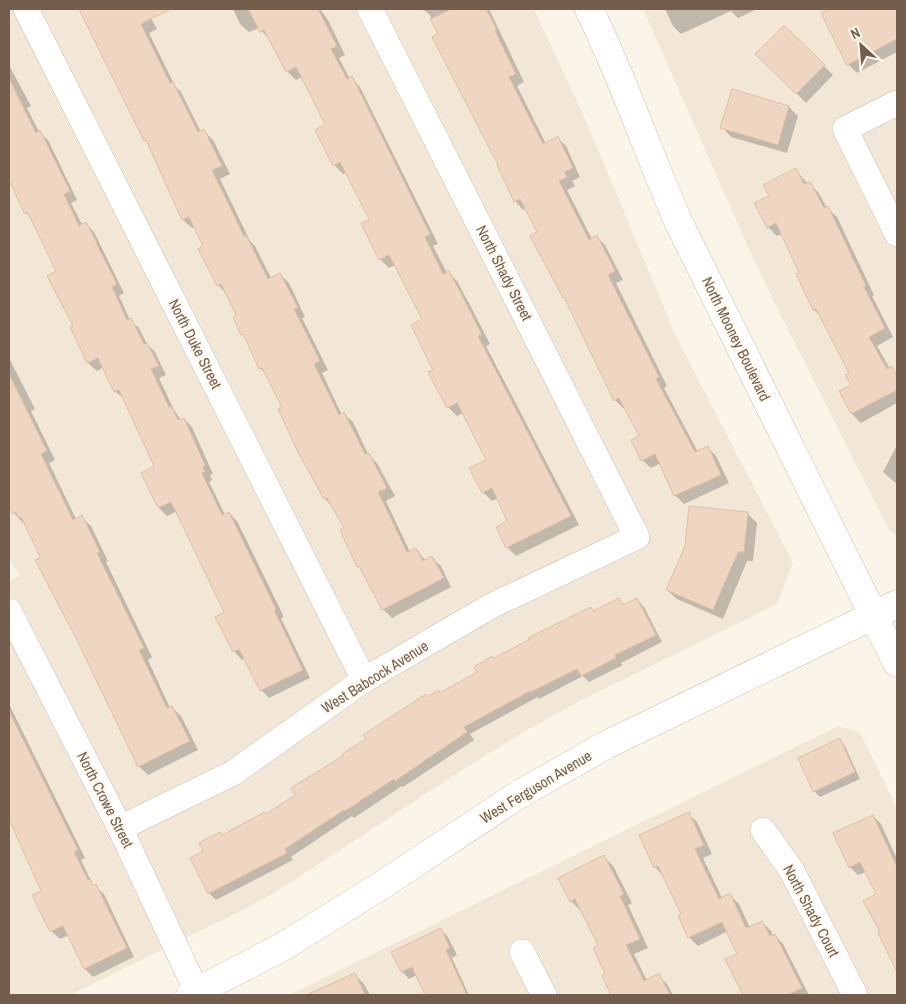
<svg xmlns="http://www.w3.org/2000/svg" width="906" height="1004" viewBox="0 0 906 1004" font-family="'Archivo Narrow',sans-serif">
<style>
.residential{fill:#f2e7d7}
.shadow{fill:#0003}
.building{fill:#eed6c2;stroke:#dfbea4}
.lines{fill:none;stroke-linecap:round;stroke-linejoin:round}
.minor-casing{stroke:#ccbdaf;stroke-width:26}
.tertiary-casing{stroke:#ccbdaf;stroke-width:29}
.minor{stroke:#fff;stroke-width:25}
.tertiary{stroke:#fff;stroke-width:28}
.labels{text-anchor:middle;stroke-width:4.5;stroke-linejoin:round;paint-order:stroke}
.street-label{font-size:15px;fill:#735e4e;stroke:#fef9ef}
</style>
<rect width="100%" height="100%" fill="#fbf5e9"/>
<g class="residential">
<path d="M9 9H534L587 123 675 334 793 563 777 604 580 701 522 733 459 772 310 870 274 893 241 911 70 995H9V582L19 576 9 557Z"/>
<path d="M643 9H897V535L890 532 773 300 748 247Z"/>
<path d="M838 726 860 732 897 808V995H289Z"/>
</g>
<g class="shadow">
<path d="M85 9H146L157 29 149 33 175 86 181 92 201 132 204 131 213 140 230 174 220 179 250 241 255 246 271 278 280 274 289 283 305 317 302 318 328 370 322 373 342 415 344 414 353 422 368 454 377 463 395 496 386 501 410 552 416 549 426 561 432 558 441 566 451 587 392 618 383 609 364 572 358 566 345 529 334 508 325 499 267 375 260 368 245 337 242 334 234 318 238 316 227 294 218 285 205 247 195 227 192 228 183 220Z"/>
<path d="M233 9H320L328 20 345 55 339 58 350 79 351 78 360 87 438 244 433 246 447 273 448 272 457 281 472 309 490 344 486 346 579 525 516 556 507 547 509 522 498 498 492 501 483 492 487 460 463 413 457 416 448 407 434 370 424 320 395 265 389 268 380 259 371 219 347 172 343 174 334 165 327 125 302 77 296 80 287 71 271 40H270L259 28 249 32 240 24Z"/>
<path d="M422 9H489L524 82 517 86 546 144 558 138 566 146 580 177 572 181 575 186 567 190 592 239 597 237 605 245 623 280 616 283 667 386 664 388 698 452 708 448 716 456 729 483 684 504 675 495 661 463 651 468 642 460 641 436 626 407 623 408 615 400 568 301 564 297 532 237 539 233 527 208 523 210 515 201 440 35 429 14Z"/>
<path d="M665 9H757L738 18 731 11 681 34 673 26Z"/>
<path d="M832 9H897V52L857 73 848 64 822 14Z"/>
<path d="M784 27 833 75 806 103 757 54Z"/>
<path d="M9 65 31 106 27 108 39 132 48 140 77 200 71 203 83 226 86 224 94 232 124 293 119 296 130 320 139 328 147 344 155 352 166 375 159 378 174 410 181 420 184 419 192 427 213 474 210 475 212 480 209 482 215 494 225 515 229 513 237 521 284 617 281 618 310 678 269 698 261 690 245 658 242 660 234 651 226 613 177 511 167 516 159 508 142 474 155 467 124 399 115 391 104 367 97 371 88 363 72 328 75 326 58 272 32 219 26 213 10 180 9 181Z"/>
<path d="M733 90 789 107 798 116 787 153 731 137 722 127Z"/>
<path d="M796 170 808 184 809 183 818 192 827 208 837 217 874 295 872 296 893 337 877 346 890 369 892 368 897 374V403L861 423 852 414 840 392 852 386 851 373 822 317 814 310 798 275 801 273 782 234 777 236 768 227 770 196Z"/>
<path d="M9 358 35 409 31 411 55 460 49 463 76 519 81 517 91 526 108 561 106 562 152 657 148 660 170 708 172 707 181 716 198 750 148 775 139 766 25 522 23 523 14 513 9 502Z"/>
<path d="M897 445V484L883 472Z"/>
<path d="M747 513 757 523 753 561H747L723 619 677 599 667 590Z"/>
<path d="M637 599 644 607 662 642 621 663 623 665 589 682 583 676 539 699 538 697 470 734 474 740 403 787 402 786 354 818 352 816 291 857 293 860 216 900 209 893 205 852 223 836 266 815 297 795 345 757 429 698 440 694 478 673 494 660 591 608 594 612 619 600 625 606Z"/>
<path d="M9 704 85 858 81 860 93 885 104 894 134 957 93 977 85 969 69 935 60 939 51 931 42 891 9 816Z"/>
<path d="M839 740 845 746 860 779 820 797 814 791Z"/>
<path d="M688 814 697 822 712 854 703 858 722 898 730 895 739 904 750 928 762 922 771 931 773 936 775 935 783 944 809 995H744L727 960 739 954 728 931 698 946 689 937 683 915 663 876 655 867Z"/>
<path d="M873 816 881 824 897 859V968L881 933 878 894 866 872 858 875 850 867Z"/>
<path d="M604 857 613 866 632 903 628 905 648 948 634 954 647 981 658 975 667 984 673 995H613L604 977 607 975 600 946 582 909 580 910 571 901Z"/>
<path d="M441 930 448 937 457 955 452 958 469 995H427L417 975 409 979 402 971Z"/>
<path d="M354 974 364 984 370 995H314L313 993Z"/>
</g>
<g class="building">
<path d="M79 9H171L141 24 170 83 173 82 198 132 204 129 222 166 212 170 244 236 246 235 268 279 280 273 298 308 294 309 320 361 314 364 339 415 344 412 365 454 369 453 387 488 378 492 407 552 416 548 423 561 432 556 444 578 382 610 359 566 357 567 340 530 344 528 327 498 324 499 299 454 278 409 282 407 262 368 259 369 243 334 241 335 233 317 236 315 221 284 217 286 198 249 203 246 189 217 182 220 146 140 144 141Z"/>
<path d="M248 9H318L337 46 331 49 347 79 352 76 430 234 425 237 443 274 449 271 464 299 482 335 478 336 571 516 506 548 496 527 507 521 492 488 482 493 469 468 486 460 457 403 447 408 428 372 433 370 411 325 422 319 389 255 379 260 361 223 369 219 340 162 333 166 315 130 325 124 296 67 286 72 264 30 260 32Z"/>
<path d="M451 9H486L497 30 495 31 516 74 509 77 543 144 558 136 573 168 565 172 567 177 559 181 589 240 597 235 615 271 608 275 659 377 656 379 695 452 708 446 721 475 674 496 655 454 641 461 631 440 639 436 619 398 614 401 564 297 563 298 530 236 537 232 520 199 514 202 497 165H498L432 37 438 34 430 19Z"/>
<path d="M830 9H897V39L847 65 821 13Z"/>
<path d="M784 25 825 65 796 94 755 54Z"/>
<path d="M9 78 36 133 40 130 70 191 64 194 79 226 86 222 97 243H96L117 284 112 287 127 320 131 318 144 344 147 343 159 366 151 369 169 407 171 406 178 420 184 418 205 465 203 467 205 472 202 473 207 484 222 515 229 512 276 609 274 610 303 670 260 691 239 649 233 652 215 617 224 612 171 502 158 508 141 473 154 466 119 390 114 392 98 358 87 363 70 327 73 326 47 276 56 271 28 213 25 214 9 180Z"/>
<path d="M732 89 789 106 778 145 720 128Z"/>
<path d="M796 168 804 184 810 181 824 208 828 206 866 286 864 287 885 328 869 337 887 369 892 366 897 376V390L851 414 839 391 851 385 845 375 849 373 816 309 813 310 796 274 799 273 776 223 767 228 754 203 769 196 763 185Z"/>
<path d="M9 374 47 451 41 454 73 520 82 515 100 552 97 553 144 648 139 650 167 708 172 706 190 741 138 767 75 636 35 560 40 558 37 550 21 517 19 518 16 513 13 514 9 506Z"/>
<path d="M689 506 748 512 744 552H738L713 610 666 590 685 546Z"/>
<path d="M619 598 623 605 637 598 656 635 615 655 616 658 581 676 577 669 531 692 530 691 464 727 467 732 395 781 394 779 345 811 344 810 285 849 287 853 208 894 190 858 203 851 199 843 220 832 222 835 265 812 266 814 295 795 291 788 343 756 342 754 366 739 363 735 426 694 428 697 438 690 440 693 477 672 474 667 492 656 494 658 529 640 528 638 591 607 593 611Z"/>
<path d="M9 711 78 850 74 852 88 880 90 879 93 886 96 884 127 948 84 969 63 926 50 932 32 895 41 891 9 819Z"/>
<path d="M840 738 855 772 813 792 798 758Z"/>
<path d="M689 812 704 845 695 849 719 899 730 893 746 928 762 921 770 936 775 934 802 988 788 995H743L725 959 737 954 722 922 688 938 678 916 681 914 658 866 654 868 639 835Z"/>
<path d="M873 815 897 867V972L878 933 880 932 863 901 876 894 860 862 849 868 833 833Z"/>
<path d="M604 855 624 894 620 896 640 939 626 945 644 981 659 973 670 995H611L602 976 605 974 593 948 598 945 575 899 570 902 558 878Z"/>
<path d="M441 928 450 948 446 950 467 995H425L412 967 401 972 391 952Z"/>
<path d="M355 973 365 995H306Z"/>
</g>
<g class="lines">
<defs>
<g id="minor">
<path d="M26 9 364 680"/>
<path d="M897 103 845 129 897 234"/>
<path d="M9 611 120 828 197 992"/>
<path d="M120 828 233 773 364 680 491 606 637 537 370 9"/>
<path d="M763 830 792 871 855 995"/>
<path d="M522 952 544 995"/>
</g>
<g id="tertiary">
<path d="M589 9C623 78 647 150 678 221L897 663"/>
<path d="M190 995 284 946 382 885 518 795 606 745 897 604"/>
</g>
</defs>
<use href="#minor" class="minor-casing"/>
<use href="#tertiary" class="tertiary-casing"/>
<use href="#minor" class="minor"/>
<use href="#tertiary" class="tertiary"/>
</g>
<g class="labels">
<g class="street-label">
<text transform="translate(504 273) rotate(63)" y="5">North Shady Street</text>
<text transform="translate(736 339) rotate(64)" y="5">North Mooney Boulevard</text>
<text transform="translate(195 344) rotate(63)" y="5">North Duke Street</text>
<text transform="translate(375 677) rotate(-32)" y="5">West Babcock Avenue</text>
<text transform="translate(536 787) rotate(-31)" y="5">West Ferguson Avenue</text>
<text transform="translate(105 800) rotate(63)" y="5">North Crowe Street</text>
<text transform="translate(811 911) rotate(62)" y="5">North Shady Court</text>
</g>
</g>
<rect width="906" height="1004" fill="none" stroke="#735e4e" stroke-width="20"/>
<g transform="translate(861 45) rotate(334)" stroke="#fef9ef" stroke-width="4" paint-order="stroke">
<path d="M0-4L9 19L0 12L-9 19Z" fill="#735e4e"/>
<text y="-8" font-size="14" font-weight="bold" text-anchor="middle" fill="#735e4e">N</text>
</g>
</svg>
